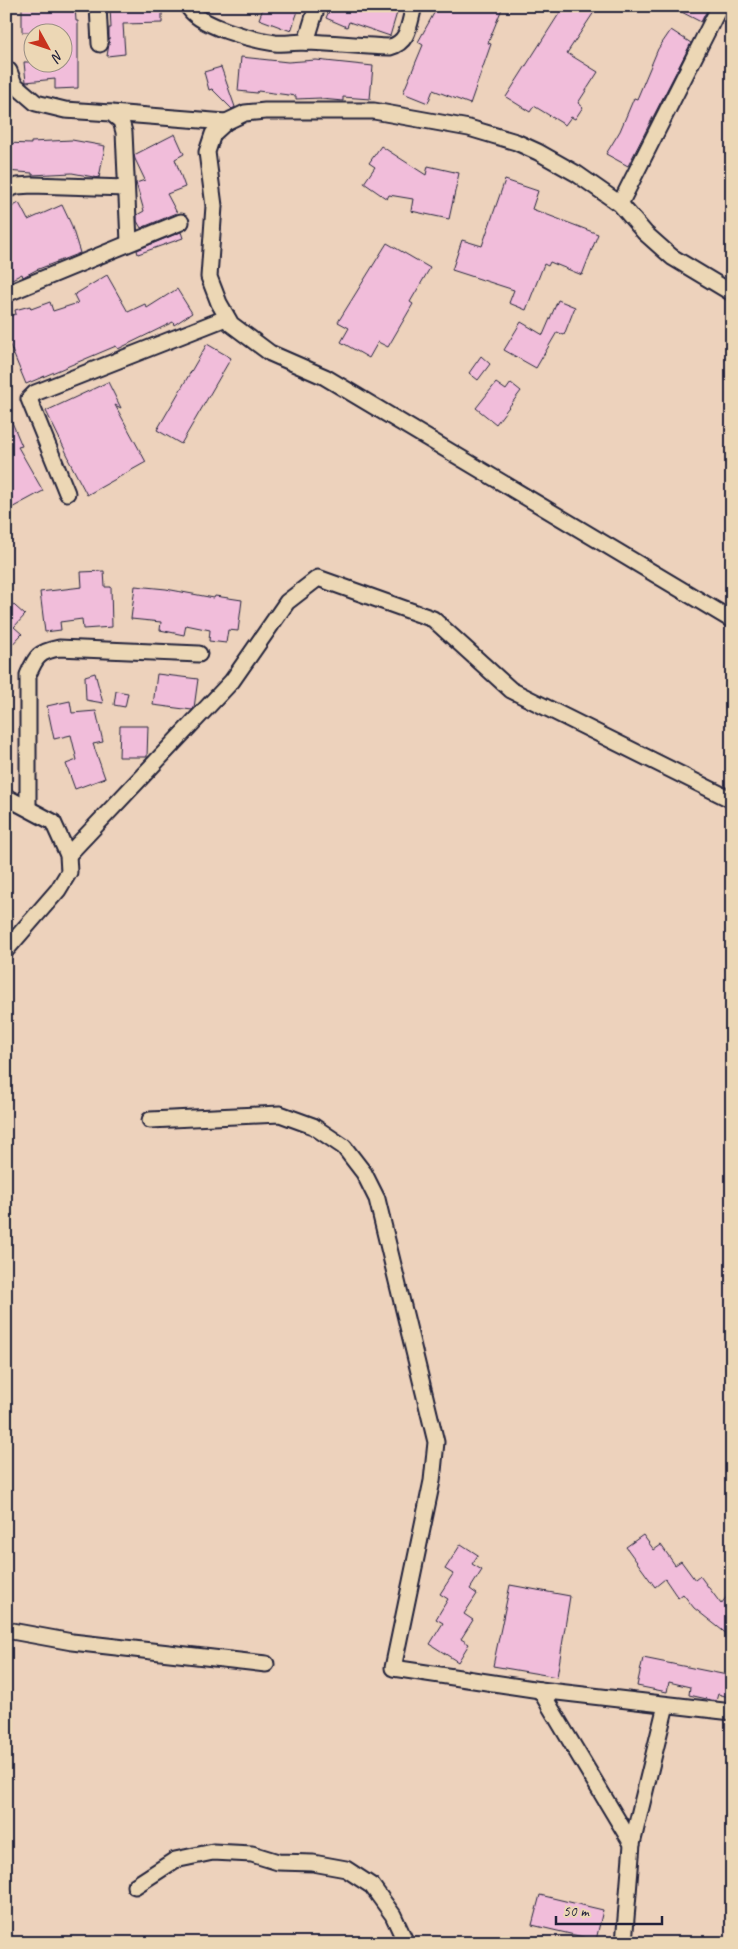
<svg xmlns="http://www.w3.org/2000/svg" width="738" height="1949" viewBox="0 0 738 1949" font-family="Caveat,sans-serif">
<style>
.building{fill:#f1bdda;stroke:#22223b}
.lines{fill:none;stroke-linecap:round;stroke-linejoin:round}
.minor-casing{stroke:#22223b;stroke-width:19}
.minor{stroke:#ecd7b5;stroke-width:15}
</style>
<rect width="100%" height="100%" fill="#edd2bc"/>
<filter id="ink" filterUnits="userSpaceOnUse"><feTurbulence type="fractalNoise" baseFrequency=".02" numOctaves="2"/><feDisplacementMap in="SourceGraphic" scale="10" xChannelSelector="R" yChannelSelector="G"/><feConvolveMatrix kernelMatrix="1 2 1 2 8 2 1 2 1" color-interpolation-filters="sRGB"/></filter>
<g filter="url(#ink)">
<g class="building">
<path d="M22 6H75L76 21H78V88L55 89V79L26 82 24 62H62V32H22Z"/>
<path d="M110 6H162V23L123 24 125 54 107 56 109 44V28H111Z"/>
<path d="M264 6H284L298 11 291 31 259 19Z"/>
<path d="M331 6H399L390 36 349 22 347 27 326 18Z"/>
<path d="M438 6H503L488 43 491 44 470 104 433 90 428 103 403 93 423 45 418 42Z"/>
<path d="M564 6H598L567 53 598 72 578 103 583 107 575 119 571 117 565 125 534 106 530 112 506 97Z"/>
<path d="M670 6H709L701 22Z"/>
<path d="M671 30 691 43 628 166 606 154 620 131 634 98 637 99 658 49Z"/>
<path d="M241 57 288 62 316 60 373 66 370 99 343 97V101L321 99V98L296 99V96L258 91 257 93 238 91Z"/>
<path d="M221 67 235 107 232 109 212 89 209 90 204 72Z"/>
<path d="M175 134 184 154 175 159 185 187 167 194 177 213 141 228 137 221V215L144 211 136 183 145 180 135 159 134 155Z"/>
<path d="M72 140 105 146 99 178 72 173 32 175V173L6 171V143L31 144V142Z"/>
<path d="M381 146 426 175 428 166 459 173 449 219 411 211 413 199 389 195 387 199 364 183 375 167 369 163Z"/>
<path d="M505 180 538 191 532 209 598 234 582 275 550 262 548 266 544 264 526 310 509 303 514 290 452 270 462 240 482 246Z"/>
<path d="M19 203 28 220 62 205 71 224 80 253 36 270 23 277 22 274 6 282V210Z"/>
<path d="M181 232 183 238 138 254 137 250Z"/>
<path d="M387 243 430 268 410 302 413 304 388 347 378 342 369 358 341 342 349 328 338 322Z"/>
<path d="M107 275 128 312 145 304 147 308 177 289 192 313 174 325 173 322 118 349 116 346 26 384 9 343 6 344V317L16 314 15 310 30 306 31 309 50 302 53 311 78 303 74 295Z"/>
<path d="M558 300 575 307 564 335 557 332 536 368 504 350 521 322 543 335Z"/>
<path d="M207 344 231 358 181 444 157 430Z"/>
<path d="M481 356 490 364 478 380 469 373Z"/>
<path d="M108 382 121 408 115 405 146 462 87 495 68 459 69 458 46 411Z"/>
<path d="M496 383 506 390 511 383 521 391 496 424 476 408Z"/>
<path d="M6 408 22 446 18 447 43 491 6 511Z"/>
<path d="M104 571 105 587H111L112 627 83 629 82 619 60 622 61 630 45 632 40 592 82 587 81 572Z"/>
<path d="M135 586 166 589 214 598 215 596 242 600 238 631 228 630 226 643 209 641 210 630 186 625 184 635 160 630 161 622 131 619Z"/>
<path d="M6 598 25 615 14 627 22 634 6 651Z"/>
<path d="M95 673 103 703 86 700 85 676Z"/>
<path d="M157 674 198 679 194 708 192 710 153 705Z"/>
<path d="M116 691 128 693 125 707 114 705Z"/>
<path d="M70 701 72 713 96 711 103 742 93 744 105 778 75 789 66 764 77 760 71 735 54 739 47 706Z"/>
<path d="M120 726H148L147 757H119Z"/>
<path d="M643 1535 654 1550 661 1545 675 1565 681 1561 695 1580 700 1576 721 1604 732 1590V1638L694 1608 683 1594 678 1598 665 1579 655 1587 626 1547Z"/>
<path d="M461 1544 478 1555 472 1564 482 1570 470 1589 477 1594 464 1614 473 1620 461 1639 469 1644 458 1662 430 1644 443 1623 436 1619 448 1599 440 1594 453 1574 445 1569Z"/>
<path d="M510 1585 570 1596 557 1677 493 1666Z"/>
<path d="M643 1658 732 1676V1698L718 1694 716 1701 689 1695 690 1687 669 1682 667 1692 637 1686Z"/>
<path d="M540 1895 603 1910 596 1940 532 1925Z"/>
</g>
<g class="lines">
<defs>
<g id="minor">
<path d="M98 6 100 44"/>
<path d="M188 6C197 26 254 40 275 43 285 44 295 42 305 42 333 43 362 46 390 47 409 42 409 24 414 6"/>
<path d="M306 42 317 6"/>
<path d="M6 68 9 71 14 84 36 103 65 110 111 113 121 121 124 132 129 242"/>
<path d="M111 113 226 122"/>
<path d="M6 190 17 186 32 185 126 188"/>
<path d="M620 204 720 6"/>
<path d="M732 293 672 257 645 233 620 204 577 174 538 152 516 142 469 128 374 111H265L245 113 226 122 213 134 207 152 214 206 209 277 219 303 231 324 270 353 325 377 732 620"/>
<path d="M6 294 181 222"/>
<path d="M67 493 29 399 35 393 226 318"/>
<path d="M6 797 53 822 68 855 69 872 58 890 6 950"/>
<path d="M28 808V675C36 656 39 652 59 648L199 654"/>
<path d="M68 855 232 681 287 602 318 578 433 619 511 690 732 800"/>
<path d="M150 1120 280 1114 313 1126 344 1147 364 1173 377 1199 436 1442 432 1481 393 1668 540 1690 732 1712"/>
<path d="M6 1630 72 1642 266 1664"/>
<path d="M540 1690 632 1844 624 1943"/>
<path d="M632 1844 666 1705"/>
<path d="M135 1886 175 1860 213 1852 252 1854 278 1862 313 1863 346 1869 372 1886 393 1915 406 1943"/>
</g>
</defs>
<use href="#minor" class="minor-casing"/>
<use href="#minor" class="minor"/>
</g>
</g>
<rect width="738" height="1949" fill="none" stroke="#ecd7b5" stroke-width="25"/>
<rect x="12" y="12" width="713" height="1924" fill="none" stroke="#22223b" stroke-width="2" filter="url(#ink)"/>
<g transform="translate(48 48) rotate(130)"><circle r="24" fill="#ecd7b5" stroke="#9b8f84"/>
<path d="M0-4L9 19L0 12L-9 19Z" fill="#c8321e"/>
<text y="-8" font-size="14" font-weight="bold" text-anchor="middle" fill="#22223b">N</text>
</g>
<path d="M556 1916v8h106v-8" fill="none" stroke="#22223b" stroke-width="2.5"/>
<text x="563" y="1916" font-size="15" fill="#22223b" stroke="#ecd7b5" stroke-width="4" paint-order="stroke">50 m</text>
</svg>
